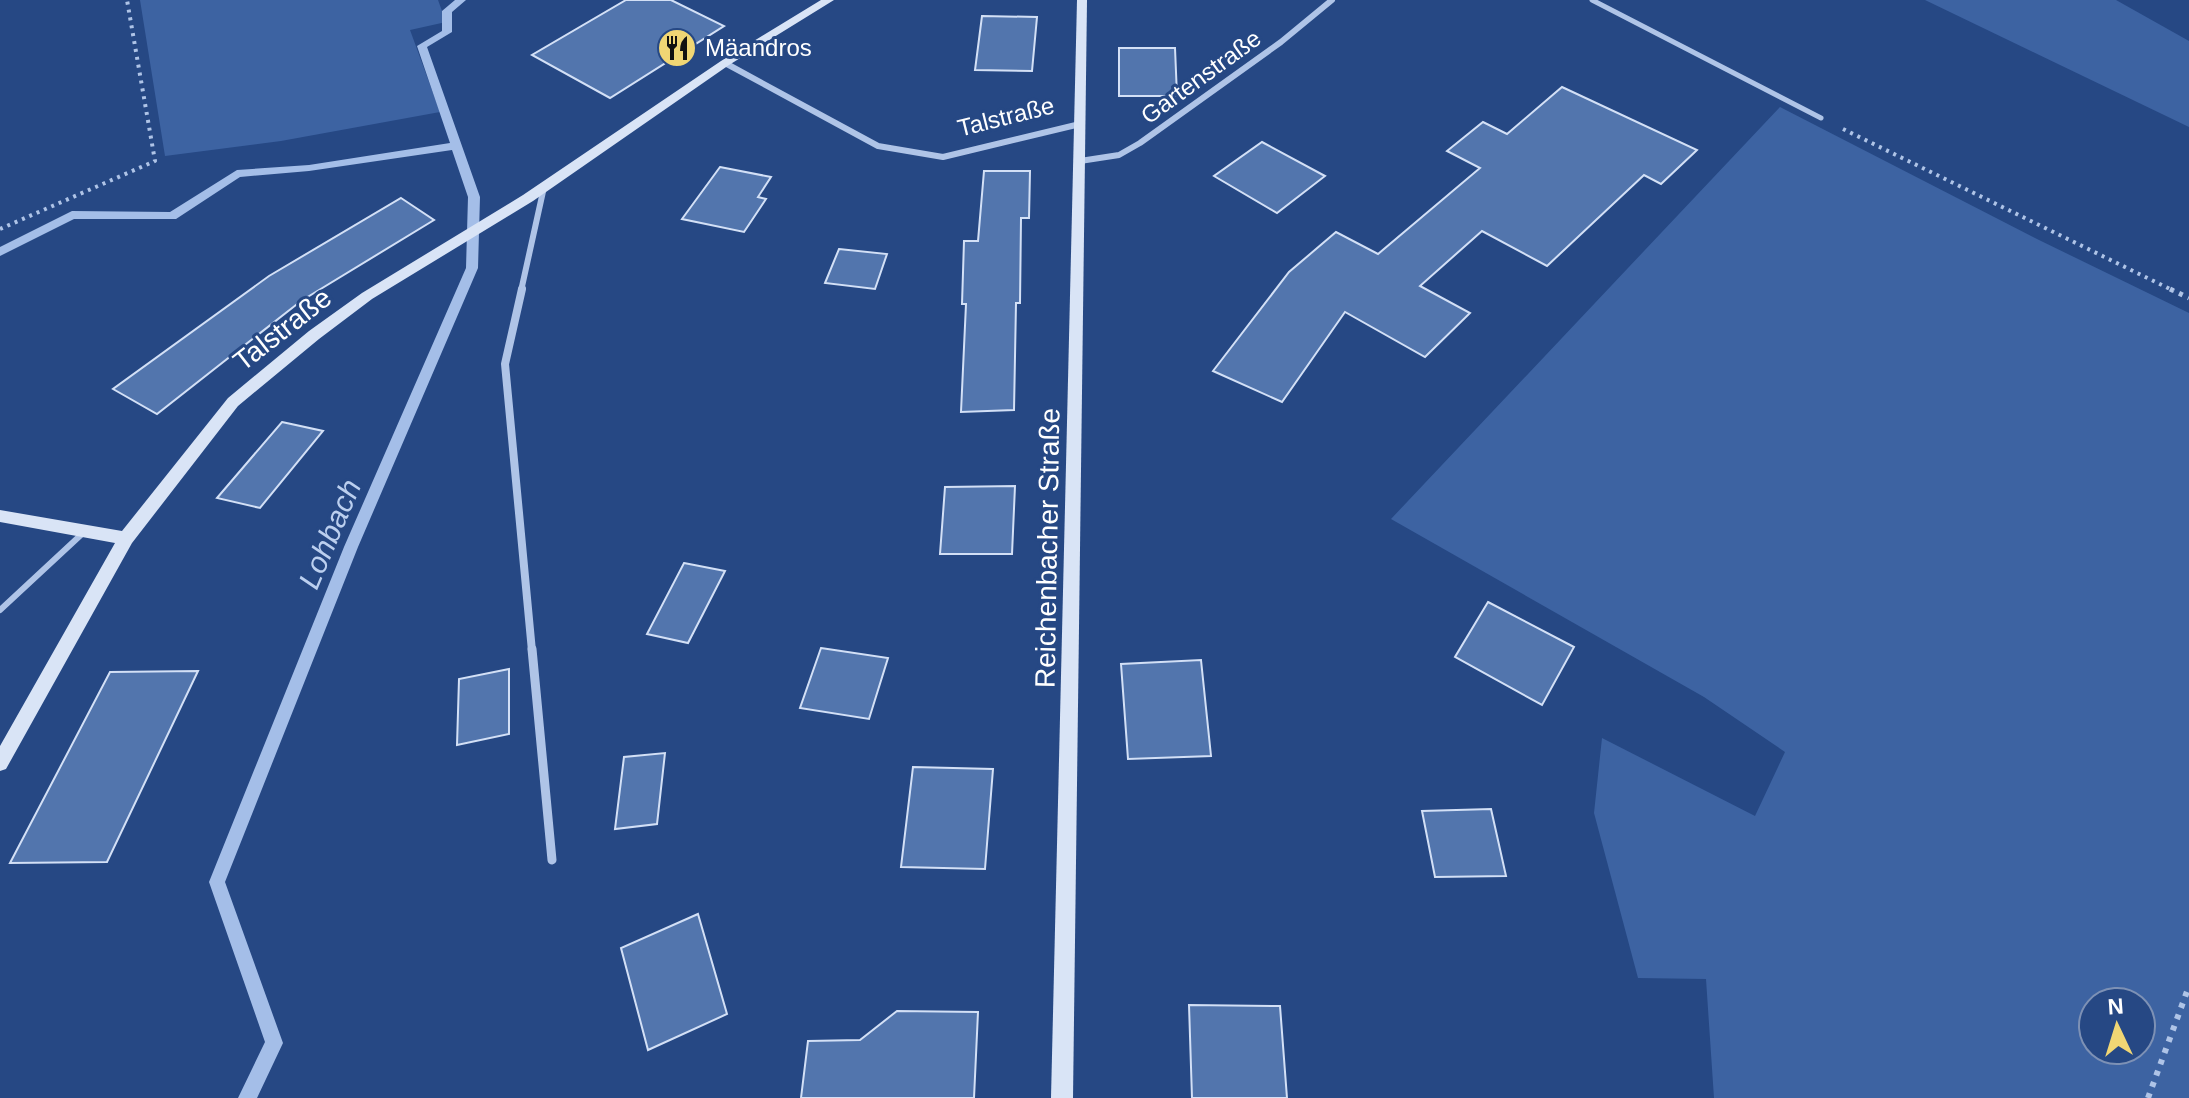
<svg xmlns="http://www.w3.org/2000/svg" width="2189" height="1098" viewBox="0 0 2189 1098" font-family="Helvetica,sans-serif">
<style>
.green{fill:#3d63a2;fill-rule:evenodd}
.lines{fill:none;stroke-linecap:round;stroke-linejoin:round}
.stream{fill:#a4bee8;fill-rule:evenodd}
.building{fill:#5275ad;stroke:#d3e0f6;stroke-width:2}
.path-far2{stroke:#afc4e7;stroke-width:4;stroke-dasharray:3 5;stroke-linecap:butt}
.path-far1{stroke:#afc4e7;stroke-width:5;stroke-dasharray:4 6;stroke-linecap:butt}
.path{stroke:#afc4e7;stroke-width:6;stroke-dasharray:5 7;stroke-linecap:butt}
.lane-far1{stroke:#afc4e7;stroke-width:5}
.lane{stroke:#afc4e7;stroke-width:6}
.street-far2{stroke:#afc4e7;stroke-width:6}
.street-far1{stroke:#afc4e7;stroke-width:8}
.street{stroke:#afc4e7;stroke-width:9}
.secondary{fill:#d9e4f6;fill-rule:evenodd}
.labels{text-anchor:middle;stroke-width:6;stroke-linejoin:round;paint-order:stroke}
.far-poi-label{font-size:24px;fill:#fff;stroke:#264884;text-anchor:start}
.far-street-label{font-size:24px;fill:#fff;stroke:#264884}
.street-label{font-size:28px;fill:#fff;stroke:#264884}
.water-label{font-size:30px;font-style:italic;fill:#bbcfef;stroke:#264884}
</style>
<rect width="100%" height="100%" fill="#264884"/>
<g class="green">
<path d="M140 0H438L446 22 410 30 440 112 281 141 165 156Z"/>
<path d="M1925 0H2116L2189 41V127Z"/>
<path d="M1780 107 2039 240 2189 313V1098H1714L1706 979 1638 978 1594 813 1602 738 1755 816 1785 752 1704 697 1391 519ZM2093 1002H2141V1050H2093Z"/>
</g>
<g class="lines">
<path class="stream" d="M455 0H466L452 12V32L427 47 480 197 478 268 358 547 225 882 283 1043 257 1098H238L265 1042 209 882 344 547 466 268 468 197 452 150 309 171 240 177 176 219H74L0 256V247L72 211 170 212 237 170 309 165 450 143 417 46 442 31V11Z"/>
</g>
<g class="building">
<path d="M626 0H671L724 26 610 98 532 55Z"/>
<path d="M982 16 1037 17 1032 71 975 70Z"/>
<path d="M1119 48H1175L1177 96H1119Z"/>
<path d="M1562 87 1697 150 1661 184 1644 175 1547 266 1482 231 1420 286 1470 313 1425 357 1345 312 1282 402 1213 371 1289 272 1336 232 1378 254 1480 168 1447 151 1483 122 1507 134Z"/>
<path d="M1262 142 1325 176 1277 213 1214 176Z"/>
<path d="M720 167 771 177 758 197 766 199 744 232 682 219Z"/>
<path d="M984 171H1030L1029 218H1021L1020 303H1016L1014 410 961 412 966 304H962L964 241H978Z"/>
<path d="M401 198 434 220 301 301 157 414 113 389 269 276Z"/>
<path d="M839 249 887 254 875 289 825 283Z"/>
<path d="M282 422 323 431 260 508 217 498Z"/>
<path d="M1015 486 1012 554H940L945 487Z"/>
<path d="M684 563 725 571 688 643 647 634Z"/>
<path d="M1488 602 1574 647 1542 705 1455 657Z"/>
<path d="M821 648 888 658 869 719 800 708Z"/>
<path d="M1201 660 1211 756 1128 759 1121 664Z"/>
<path d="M509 669V734L457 745 459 679Z"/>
<path d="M198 671 107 862 10 863 110 672Z"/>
<path d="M665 753 657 824 615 829 624 757Z"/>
<path d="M913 767 993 769 985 869 901 867Z"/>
<path d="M1491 809 1506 876 1435 877 1422 811Z"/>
<path d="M698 914 727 1014 648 1050 621 948Z"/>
<path d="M1189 1005 1280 1006 1287 1098H1192Z"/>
<path d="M897 1011 978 1012 974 1098H801L808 1041 860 1040Z"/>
</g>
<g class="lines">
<g class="path-far2">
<path d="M1843 129 2174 291"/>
<path d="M0 229 155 161 127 0"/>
</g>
<path class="path-far1" d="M2170 289 2189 298"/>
<path class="path" d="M2148 1098 2189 986"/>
<path class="lane-far1" d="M1592 0 1821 118"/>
<path class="lane" d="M0 610 83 533"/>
<g class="street-far2">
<path d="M725 63 878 146 943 157 1080 124"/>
<path d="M1080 161 1119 155 1140 143 1281 42 1332 0"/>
<path d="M521 291 544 187"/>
</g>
<path class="street-far1" d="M522 289 505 364 532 651"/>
<path class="street" d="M532 649 552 860"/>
<g class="secondary">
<path d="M821 0H834L729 65 533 201 372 299 319 339 238 406 132 543 6 769 0 771V746L115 543 0 522V510L122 531 228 398 309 331 362 293 523 195 721 61Z"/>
<path d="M1077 0H1087L1073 1098H1051Z"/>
</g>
</g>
<defs>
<symbol id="restaurant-disc" viewBox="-11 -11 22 22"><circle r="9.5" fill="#f0d674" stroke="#264884"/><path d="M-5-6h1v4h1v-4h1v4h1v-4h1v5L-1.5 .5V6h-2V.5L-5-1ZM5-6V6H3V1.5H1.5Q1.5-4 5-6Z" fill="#111"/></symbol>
</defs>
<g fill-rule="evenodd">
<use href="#restaurant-disc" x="655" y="26" width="44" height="44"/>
</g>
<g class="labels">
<g class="far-poi-label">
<text x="705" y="56">Mäandros</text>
</g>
<g class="far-street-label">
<text transform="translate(1201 77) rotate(-36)" y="8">Gartenstraße</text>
<text transform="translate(1006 117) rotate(-14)" y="8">Talstraße</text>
</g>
<g class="street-label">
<text transform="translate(282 329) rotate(-38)" y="10">Talstraße</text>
<text transform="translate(1047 548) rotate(-89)" y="10">Reichenbacher Straße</text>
</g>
<g class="water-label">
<text transform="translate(330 534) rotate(-67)" y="10">Lohbach</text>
</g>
</g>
<g transform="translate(2117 1026) rotate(356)"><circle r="38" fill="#264884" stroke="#7d91b5" stroke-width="2"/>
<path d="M0-6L14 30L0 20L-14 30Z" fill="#f0d674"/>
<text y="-12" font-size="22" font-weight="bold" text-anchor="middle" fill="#ffffff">N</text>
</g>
</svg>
